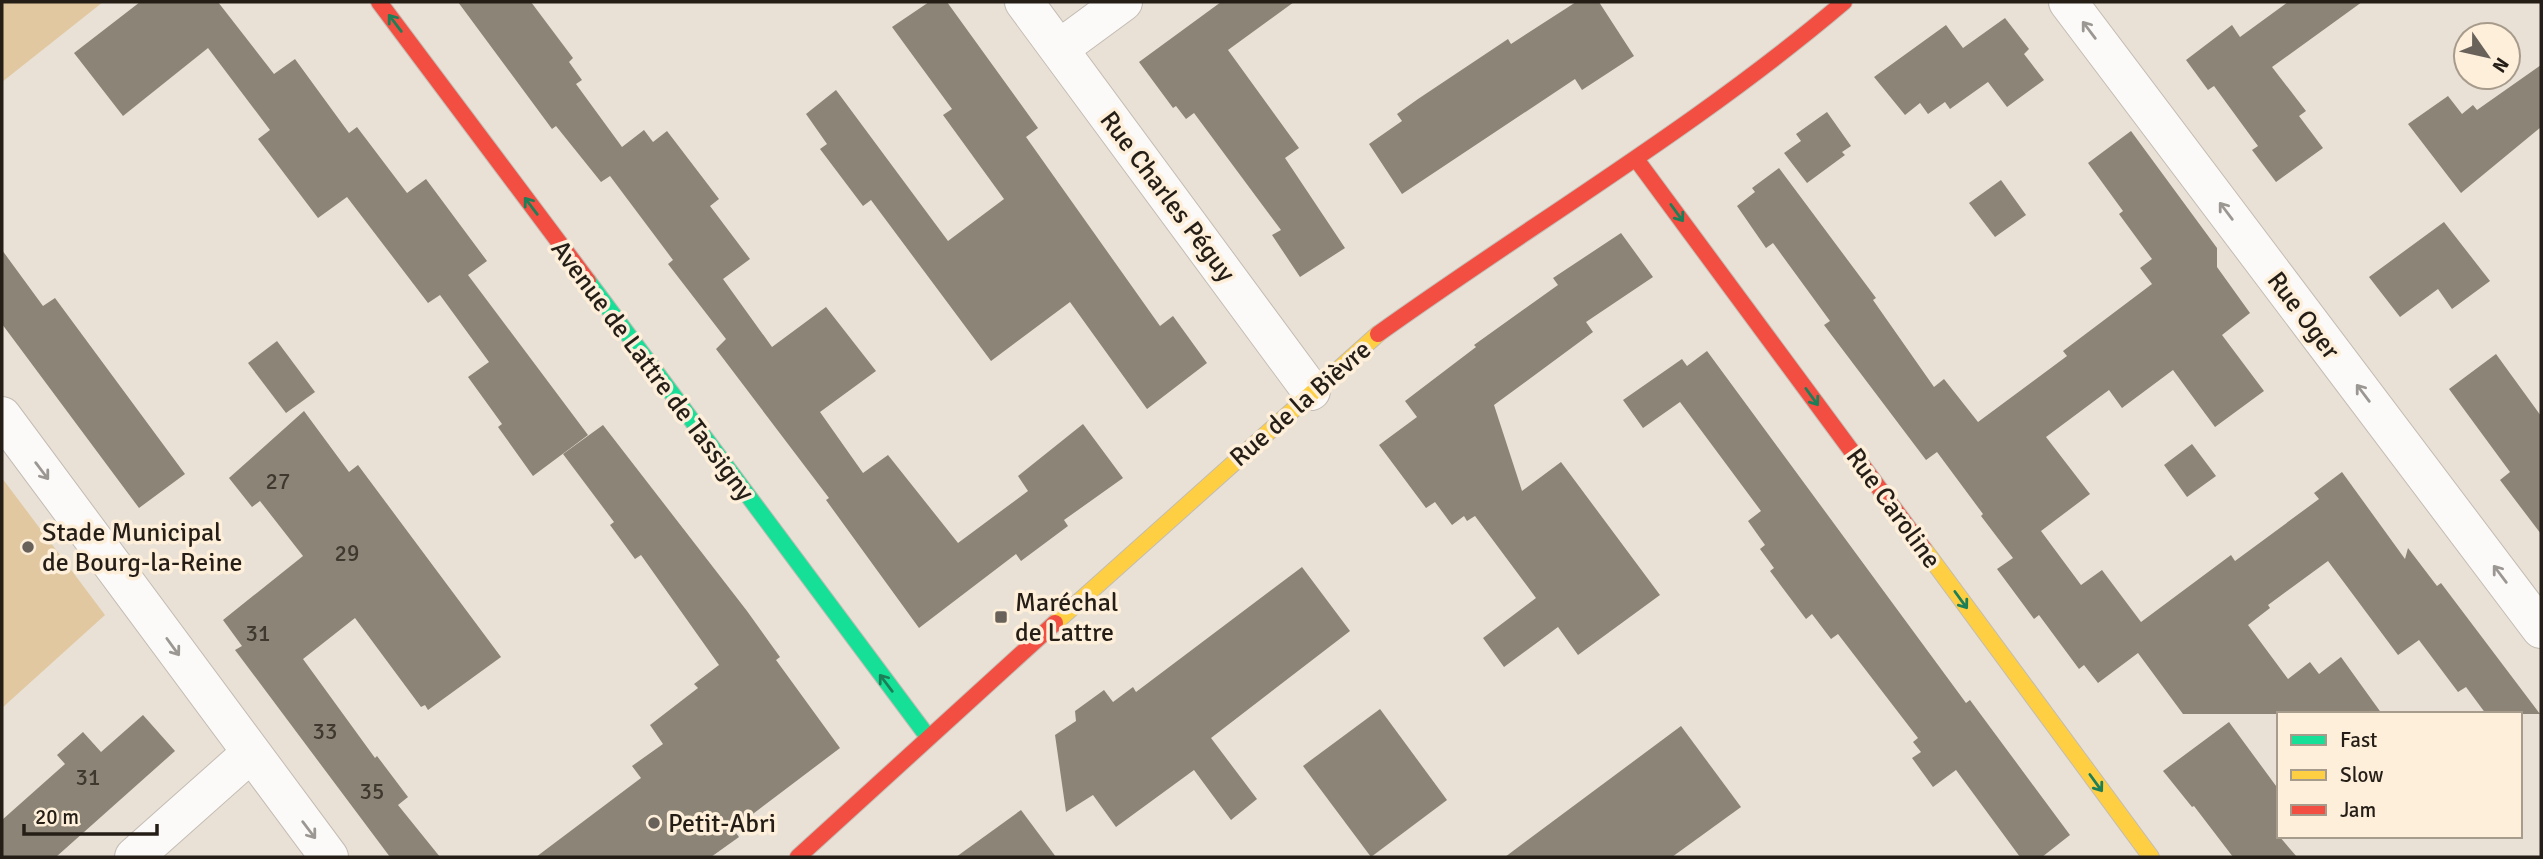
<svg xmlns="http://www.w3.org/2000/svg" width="2543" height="859" viewBox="0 0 2543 859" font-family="Signika,sans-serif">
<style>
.green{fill:#e2c8a1}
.building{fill:#8c8476}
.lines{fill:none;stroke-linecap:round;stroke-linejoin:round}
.street-casing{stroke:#c3bcb3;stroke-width:40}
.fast-casing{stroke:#c3bcb3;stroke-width:18}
.slow-casing{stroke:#c3bcb3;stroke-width:18}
.jam-casing{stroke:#c3bcb3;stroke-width:18}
.street{stroke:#fcfaf9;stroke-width:38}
.fast{stroke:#16e098;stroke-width:16}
.slow{stroke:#ffcf43;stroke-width:16}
.jam{stroke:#f24e42;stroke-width:16}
.oneway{stroke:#1d7f58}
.oneway2{stroke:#9b9793}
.poi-dot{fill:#69625a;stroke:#feefda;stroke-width:2.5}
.labels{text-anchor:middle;stroke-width:7;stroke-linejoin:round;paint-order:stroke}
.number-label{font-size:23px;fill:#3e382f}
.street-label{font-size:26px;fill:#241e17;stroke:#feefda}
.poi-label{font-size:26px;fill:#241e17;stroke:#feefda;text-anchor:start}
</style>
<rect width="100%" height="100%" fill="#e9e1d5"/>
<g class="green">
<path d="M2 2H103L2 82Z"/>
<path d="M2 478 105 615 2 708Z"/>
</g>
<g class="building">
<path d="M140 2H218L274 74 295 59 349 133 357 127 407 193 426 179 487 261 468 275 588 435 533 476 498 427 502 424 468 377 489 362 440 295 428 303 347 197 318 218 258 139 270 130 208 48 123 116 74 53Z"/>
<path d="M458 2H531L573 58 569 62 582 80 576 84 622 147 644 130 653 142 667 131 719 199 710 206 750 259 723 279 772 347 826 307 876 371 820 412 863 473 888 455 958 543 1028 491 1018 476 1083 424 1123 478 1064 520 1068 526 1021 561 1016 554 919 628 826 500 829 498 716 349 726 339 668 264 673 260 610 176 601 182 556 126 552 129Z"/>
<path d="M929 2H947L1038 128 1026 137 1160 326 1173 316 1207 363 1147 409 1070 302 991 361 871 200 863 206 820 149 827 144 806 114 836 90 948 241 1004 199 943 115 952 109 892 27Z"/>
<path d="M1221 2H1294L1228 50 1299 148 1285 158 1345 248 1300 277 1272 235 1281 230 1194 113 1186 119 1176 106 1173 108 1139 62Z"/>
<path d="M1576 2H1599L1634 56 1582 90 1575 79 1402 194 1369 144 1402 121 1397 114 1418 99 1508 39 1511 44Z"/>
<path d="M2288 2H2362L2272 67 2306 111 2299 116 2323 148 2276 182 2252 150 2258 146 2214 86 2208 90 2186 60 2232 25 2240 37Z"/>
<path d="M2005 18 2029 49 2024 54 2044 80 2007 107 1988 82 1950 109 1945 102 1928 114 1920 103 1905 115 1874 77 1946 25 1963 48Z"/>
<path d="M2541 65V127L2461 193 2408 124 2448 96 2462 114 2473 105 2477 110Z"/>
<path d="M1827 112 1851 146 1842 152 1845 155 1807 183 1784 153 1801 141 1796 134Z"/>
<path d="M2131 131 2217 248V267L2250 313 2222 335 2264 391 2215 427 2173 370 2122 408 2109 390 2046 437 2090 494 2041 531 2081 585 2102 570 2141 622 2231 555 2235 561 2319 499 2314 493 2342 472 2405 559 2408 548 2437 586 2441 583 2540 714H2486L2466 687 2458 692 2419 640 2398 655 2328 561 2268 605 2270 608 2248 625 2288 679 2310 662 2319 674 2341 657 2382 714H2183L2138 653 2098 683 2084 665 2079 669 2039 615 2034 619 1997 569 2013 558 1981 516 1983 514 1937 452 1926 460 1824 325 1830 321 1773 243 1766 248 1737 206 1755 192 1752 188 1779 168 1876 298 1873 300 1934 387 1944 379 1978 422 2067 356 2063 351 2152 284 2140 268 2152 259 2119 214 2123 211 2088 163Z"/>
<path d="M2001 180 2026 215 1995 237 1969 203Z"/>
<path d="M2444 222 2490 281 2452 309 2438 289 2400 317 2369 277Z"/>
<path d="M1621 233 1653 277 1586 322 1593 332 1494 405 1522 491 1561 462 1660 595 1578 655 1558 627 1504 667 1483 638 1536 598 1475 516 1467 521 1464 516 1452 525 1435 502 1426 508 1379 445 1417 417 1405 401 1476 347 1474 345 1558 285 1553 278Z"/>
<path d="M2 250 43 306 55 298 185 474 139 508 2 324Z"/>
<path d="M277 341 315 392 286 413 248 363Z"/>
<path d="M1707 351 1966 703 1970 700 2070 835 2042 857H2020L1956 770 1933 787 1912 758 1921 752 1913 742 1918 738 1838 634 1831 639 1812 614 1806 619 1770 571 1774 568 1760 549 1765 545 1748 521 1761 511 1680 402 1643 428 1623 400 1682 359 1687 366Z"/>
<path d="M2496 354 2541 416V534L2500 480 2510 472 2449 389Z"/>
<path d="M304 411 349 472 358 465 501 657 428 710 425 705 421 707 355 618 303 659 375 758 377 756 408 797 398 805 440 857H390L235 650 242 646 223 620 303 556 260 501 252 507 229 478Z"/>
<path d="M603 425 747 611 780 657 776 660 840 748 733 829 739 837 711 857H536L641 778 632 766 663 744 650 725 698 688 694 684 719 665 641 555 635 559 610 525 614 522 563 454Z"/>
<path d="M2192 444 2216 476 2187 497 2164 465Z"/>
<path d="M1302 567 1350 631 1211 738 1257 799 1231 820 1194 770 1116 827 1093 795 1066 812 1055 735 1076 721 1075 711 1104 690 1113 702 1133 687 1136 692Z"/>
<path d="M1380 709 1447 800 1371 857 1303 766Z"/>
<path d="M143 715 175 751 56 857H2V820L65 764 57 755 83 732 101 752Z"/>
<path d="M2229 722 2279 790V836L2297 857H2233L2194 806 2192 807 2163 771Z"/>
<path d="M1681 726 1741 807 1672 857H1505Z"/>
<path d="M1021 810 1056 857H956Z"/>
</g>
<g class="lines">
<defs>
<g id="street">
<path d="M1024 2 1311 391"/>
<path d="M2068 2 2541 629"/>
<path d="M1059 49 1123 2"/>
<path d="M2 416 329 857"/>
<path d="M134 857 251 753"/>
</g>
<path id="fast" d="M588 281 928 737"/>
<g id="slow">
<path d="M1924 549 2151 857"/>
<path d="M1055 623 1378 334"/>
</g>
<g id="jam">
<path d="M379 2 588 281"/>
<path d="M1636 159 1924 549"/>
<path d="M1378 334C1533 223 1698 126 1844 2"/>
<path d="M798 857 1055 623"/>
</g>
</defs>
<use href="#street" class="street-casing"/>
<use href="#fast" class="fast-casing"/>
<use href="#slow" class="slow-casing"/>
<use href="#jam" class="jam-casing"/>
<use href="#street" class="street"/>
<use href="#fast" class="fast"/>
<use href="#slow" class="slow"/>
<use href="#jam" class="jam"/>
</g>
<defs><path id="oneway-shaft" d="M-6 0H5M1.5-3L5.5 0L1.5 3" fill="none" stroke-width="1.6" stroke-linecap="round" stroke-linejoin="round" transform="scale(1.75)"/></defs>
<g class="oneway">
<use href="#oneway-shaft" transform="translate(395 23) rotate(-127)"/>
<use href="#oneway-shaft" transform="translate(531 206) rotate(-127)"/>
<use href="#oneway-shaft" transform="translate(1677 213) rotate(54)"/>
<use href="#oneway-shaft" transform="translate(1812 397) rotate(54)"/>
<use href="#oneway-shaft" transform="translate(1961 600) rotate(54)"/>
<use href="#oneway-shaft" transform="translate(886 683) rotate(-127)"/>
<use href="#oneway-shaft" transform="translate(2096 783) rotate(54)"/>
</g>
<g class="oneway2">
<use href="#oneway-shaft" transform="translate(2089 30) rotate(-127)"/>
<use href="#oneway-shaft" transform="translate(2226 211) rotate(-127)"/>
<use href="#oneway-shaft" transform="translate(2363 393) rotate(-127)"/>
<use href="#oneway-shaft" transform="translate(42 471) rotate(53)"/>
<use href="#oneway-shaft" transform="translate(2500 574) rotate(-127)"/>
<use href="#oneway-shaft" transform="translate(173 647) rotate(54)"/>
<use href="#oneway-shaft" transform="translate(309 830) rotate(53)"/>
</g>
<g class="poi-dot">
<circle cx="28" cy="547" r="7"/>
<rect x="994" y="610" width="14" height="14" rx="3.5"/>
<circle cx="654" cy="823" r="7"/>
</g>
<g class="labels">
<g class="number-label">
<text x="278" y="489">27</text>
<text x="347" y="561">29</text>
<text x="258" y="641">31</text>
<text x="325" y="739">33</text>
<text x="88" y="785">31</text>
<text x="372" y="799">35</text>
</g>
<g class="street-label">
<text transform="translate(1168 196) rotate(53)" y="9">Rue Charles Péguy</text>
<text transform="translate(2304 315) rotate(53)" y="9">Rue Oger</text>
<text transform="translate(653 370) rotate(53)" y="9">Avenue de Lattre de Tassigny</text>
<text transform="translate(1300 403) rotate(-41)" y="9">Rue de la Bièvre</text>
<text transform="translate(1894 508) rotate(54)" y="9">Rue Caroline</text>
</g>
<g class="poi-label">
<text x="42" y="541">Stade Municipal<tspan x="42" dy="30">de Bourg-la-Reine</tspan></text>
<text x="1015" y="611">Maréchal<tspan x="1015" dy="30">de Lattre</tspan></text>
<text x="668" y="832">Petit-Abri</text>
</g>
</g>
<rect width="2543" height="859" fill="none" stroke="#241e17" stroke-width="7"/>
<rect x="2277" y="712" width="245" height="126" fill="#feefda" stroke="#a79b8c" stroke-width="2"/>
<rect x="2291" y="735" width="35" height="10" fill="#16e098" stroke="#a79b8c" stroke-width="2"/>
<text x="2340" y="747" font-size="21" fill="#241e17">Fast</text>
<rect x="2291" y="770" width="35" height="10" fill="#ffcf43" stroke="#a79b8c" stroke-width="2"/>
<text x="2340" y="782" font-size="21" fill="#241e17">Slow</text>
<rect x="2291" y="805" width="35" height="10" fill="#f24e42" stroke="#a79b8c" stroke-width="2"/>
<text x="2340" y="817" font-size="21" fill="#241e17">Jam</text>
<g transform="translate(2487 56) rotate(124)"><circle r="33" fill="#feefda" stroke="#a79b8c" stroke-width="2"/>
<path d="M0-5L12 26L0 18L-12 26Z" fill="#69625a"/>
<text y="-10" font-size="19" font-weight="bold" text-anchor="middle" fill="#241e17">N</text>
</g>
<path d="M24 824v10h133v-10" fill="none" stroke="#241e17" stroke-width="3.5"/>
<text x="35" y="824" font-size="21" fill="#241e17" stroke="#feefda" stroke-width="5" paint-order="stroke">20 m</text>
</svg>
